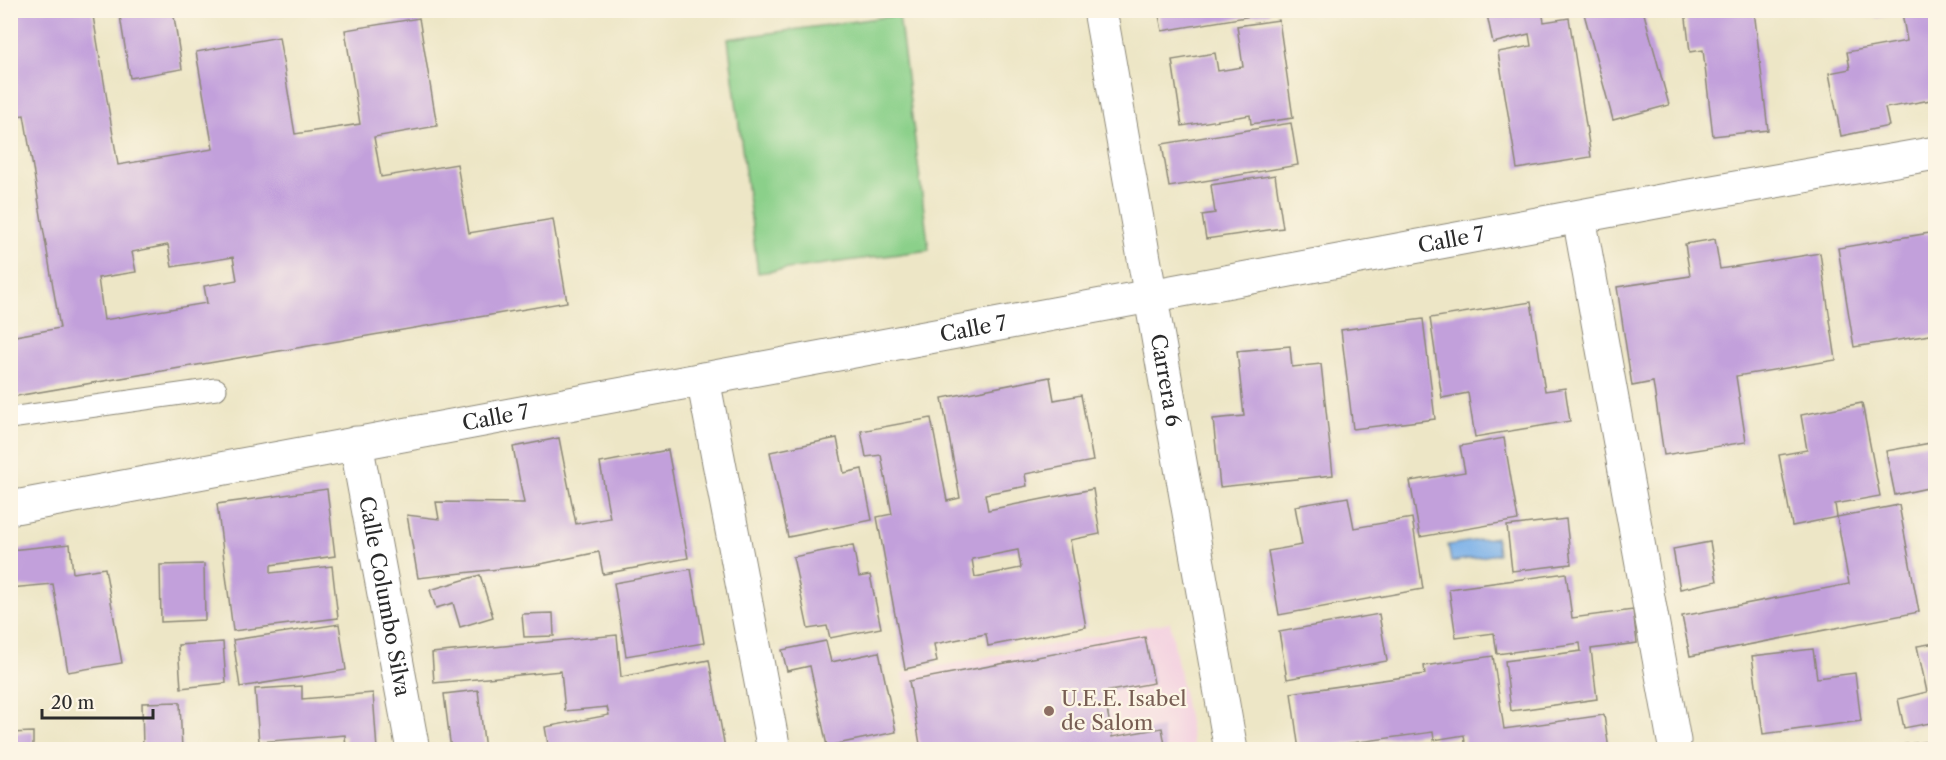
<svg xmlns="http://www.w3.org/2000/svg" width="1946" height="760" viewBox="0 0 1946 760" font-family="'Libre Caslon Text',serif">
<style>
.built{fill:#f3cfe0}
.green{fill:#8bd08a;stroke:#5b7e5a;stroke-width:1.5}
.water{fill:#7ab0e8;stroke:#526e8a;stroke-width:1.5}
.building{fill:#c2a0db;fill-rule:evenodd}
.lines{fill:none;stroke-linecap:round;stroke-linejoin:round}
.lane-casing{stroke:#8c8878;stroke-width:23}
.street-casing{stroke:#8c8878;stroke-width:35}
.lane{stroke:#fff;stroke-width:21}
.street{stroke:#fff;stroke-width:33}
.education-dot{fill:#8d6e63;stroke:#fcf5e5;stroke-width:2}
.labels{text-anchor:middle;stroke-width:4.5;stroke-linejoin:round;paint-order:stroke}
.street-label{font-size:21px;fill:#2b2b2b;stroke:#fcf5e5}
.education-label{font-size:21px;fill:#785e54;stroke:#fcf5e5;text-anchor:start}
</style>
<rect width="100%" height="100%" fill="#fcf5e5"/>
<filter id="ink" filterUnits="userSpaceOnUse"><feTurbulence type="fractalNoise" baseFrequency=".0167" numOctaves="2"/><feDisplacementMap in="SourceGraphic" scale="12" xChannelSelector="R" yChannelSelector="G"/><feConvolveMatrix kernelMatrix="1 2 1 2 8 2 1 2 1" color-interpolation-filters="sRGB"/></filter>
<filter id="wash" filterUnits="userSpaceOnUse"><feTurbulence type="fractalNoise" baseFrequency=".008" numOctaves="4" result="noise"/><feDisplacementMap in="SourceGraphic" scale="24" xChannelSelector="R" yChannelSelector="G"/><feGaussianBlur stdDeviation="1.35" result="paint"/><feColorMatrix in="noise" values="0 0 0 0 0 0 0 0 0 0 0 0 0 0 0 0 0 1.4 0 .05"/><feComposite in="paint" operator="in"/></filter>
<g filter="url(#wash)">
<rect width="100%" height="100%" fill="#ede6c6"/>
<path class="built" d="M1170 622 1194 749H918L903 673Z"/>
<path class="green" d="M899 15 929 250 758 273 728 39Z"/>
<path class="water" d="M1496 537 1498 554 1451 562 1448 545Z"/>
<g id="blocks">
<g class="building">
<path d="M10 10H92L118 165 213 149 196 52 279 37 295 134 360 124 345 30 419 18 437 126 374 137 381 177 457 164 469 233 553 219 567 302 10 397V337L60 328 24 115 10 117ZM168 245 172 267 233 257 237 280 204 286 207 303 104 320 98 278 136 272 132 252Z"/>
<path d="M151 10H173L182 69 130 78 120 16Z"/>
<path d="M1158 10H1269L1270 13 1162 31Z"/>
<path d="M1486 10H1542L1544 22 1569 18 1591 157 1517 169 1498 52 1531 46 1529 34 1493 43Z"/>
<path d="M1583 10H1643L1669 105 1613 120Z"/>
<path d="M1685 10H1754L1768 130 1713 136 1703 50 1690 52Z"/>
<path d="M1874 10H1936V99L1885 108 1889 126 1841 136 1829 73 1850 69 1847 52 1907 41 1902 13 1876 18Z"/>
<path d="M1279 20 1293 118 1251 124 1250 115 1182 126 1172 60 1215 53 1218 71 1243 67 1237 26Z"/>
<path d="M1291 123 1298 165 1169 187 1162 144Z"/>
<path d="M1275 175 1283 228 1206 239 1202 215 1215 213 1211 185Z"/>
<path d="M1936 232V334L1854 347 1838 248Z"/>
<path d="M1715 239 1720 269 1820 253 1836 360 1736 376 1746 442 1664 455 1653 382 1632 386 1617 287 1690 276 1685 244Z"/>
<path d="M1531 302 1545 391 1565 388 1570 421 1475 437 1468 393 1442 398 1430 318Z"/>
<path d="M1423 319 1435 419 1353 429 1341 330Z"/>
<path d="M1290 346 1292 367 1321 364 1333 475 1220 487 1213 419 1244 416 1237 351Z"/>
<path d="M1050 377 1054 400 1081 395 1093 461 1025 474 1027 486 985 494 988 510 1093 489 1100 534 1070 540 1086 627 988 646 986 634 934 644 937 662 905 669 877 517 892 514 881 455 866 457 861 431 931 418 947 501 960 498 942 398ZM1018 550 1021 568 975 577 972 559Z"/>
<path d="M1862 403 1880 496 1835 504 1837 517 1792 526 1779 455 1807 450 1801 415Z"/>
<path d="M559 438 576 524 610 518 600 463 668 450 688 558 603 574 599 552 536 565 418 578 407 515 439 519 436 502 524 503 513 447Z"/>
<path d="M837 438 844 473 862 469 872 520 788 537 770 452Z"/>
<path d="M1504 438 1518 520 1420 537 1410 481 1465 472 1460 446Z"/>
<path d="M1936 442V499L1930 500 1928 488 1895 495 1886 451Z"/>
<path d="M327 489 335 556 271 565V573L332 566 338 618 233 631 217 504Z"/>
<path d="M1348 497 1354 528 1412 518 1423 589 1279 615 1268 551 1302 545 1295 506Z"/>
<path d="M1899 505 1919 612 1690 656 1682 616 1849 584 1837 517Z"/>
<path d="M1566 519 1571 564 1512 571 1507 526Z"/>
<path d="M1710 542 1717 581 1680 589 1673 549Z"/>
<path d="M70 544 73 573 105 568 122 663 68 672 53 584 10 588V550Z"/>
<path d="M853 545 859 577 870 575 881 628 830 638 827 626 808 629 793 557Z"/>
<path d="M204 564 205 620 161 622 160 565Z"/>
<path d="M691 569 704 643 626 656 614 583Z"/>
<path d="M1566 573 1572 618 1633 610 1637 643 1591 649 1597 699 1511 711 1505 661 1581 651 1580 643 1497 654 1494 633 1456 638 1449 589Z"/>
<path d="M480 575 493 617 460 627 453 603 436 608 430 590Z"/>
<path d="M553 613 554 636 524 637 522 614Z"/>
<path d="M1379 614 1387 661 1287 679 1279 632Z"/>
<path d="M339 624 346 670 240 687 233 640Z"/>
<path d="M617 635 621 677 709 660 725 748 549 750 545 727 609 715 607 707 565 711 561 671 434 683 432 653Z"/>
<path d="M1145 637 1154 683 1104 692 1112 737 1162 728 1166 750H921L909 681Z"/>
<path d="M826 641 831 662 879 652 896 732 827 746 810 666 787 671 782 650Z"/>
<path d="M223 642 226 683 181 688 178 645Z"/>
<path d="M1936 643V722L1904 728 1898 699 1927 692 1917 646Z"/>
<path d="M1813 649 1817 678 1855 673 1861 721 1763 734 1752 656Z"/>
<path d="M1493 656 1504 729 1604 715 1609 750H1466L1464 735 1434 740 1433 732 1299 750 1291 693 1425 674 1424 666Z"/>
<path d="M302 686V699L373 693 377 750H346L345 735 259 742 255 689Z"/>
<path d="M478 690 485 750H451L444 694Z"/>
<path d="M180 702 182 750H143L142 703Z"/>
<path d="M33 732V750H10V733Z"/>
<path d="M1932 741 1934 750H1877L1876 748Z"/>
<path d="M1396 745 1397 750H1375V748Z"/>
</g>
</g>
</g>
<g filter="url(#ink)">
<use href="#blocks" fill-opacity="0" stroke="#8c8878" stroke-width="1.5"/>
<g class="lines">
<defs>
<path id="lane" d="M10 418 216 389"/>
<g id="street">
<path id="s1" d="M1100 10 1231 750"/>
<path d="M1579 217 1674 741"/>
<path d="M703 379 774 750"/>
<path id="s2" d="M356 443 413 750"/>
<path id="s3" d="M10 508 1661 201 1936 153"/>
</g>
</defs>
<use href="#lane" class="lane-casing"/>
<use href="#street" class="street-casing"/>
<use href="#lane" class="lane"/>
<use href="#street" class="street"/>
</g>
</g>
<circle class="education-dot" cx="1049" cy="711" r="6"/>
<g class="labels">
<g class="street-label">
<text dy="7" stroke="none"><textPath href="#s3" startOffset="1466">Calle 7</textPath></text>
<text dy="7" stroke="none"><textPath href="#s3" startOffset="980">Calle 7</textPath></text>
<text dy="7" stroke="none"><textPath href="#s1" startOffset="376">Carrera 6</textPath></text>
<text dy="7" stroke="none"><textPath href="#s3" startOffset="494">Calle 7</textPath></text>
<text dy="7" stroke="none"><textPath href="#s2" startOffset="156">Calle Columbo Silva</textPath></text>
</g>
<g class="education-label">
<text x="1061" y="706">U.E.E. Isabel<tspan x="1061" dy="24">de Salom</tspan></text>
</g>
</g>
<rect width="1946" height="760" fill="none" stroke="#fcf5e5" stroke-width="36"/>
<path d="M42 709v9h111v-9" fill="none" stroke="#2b2b2b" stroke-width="3"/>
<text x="51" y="709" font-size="18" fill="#2b2b2b" stroke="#fcf5e5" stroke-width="4.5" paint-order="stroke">20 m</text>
</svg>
